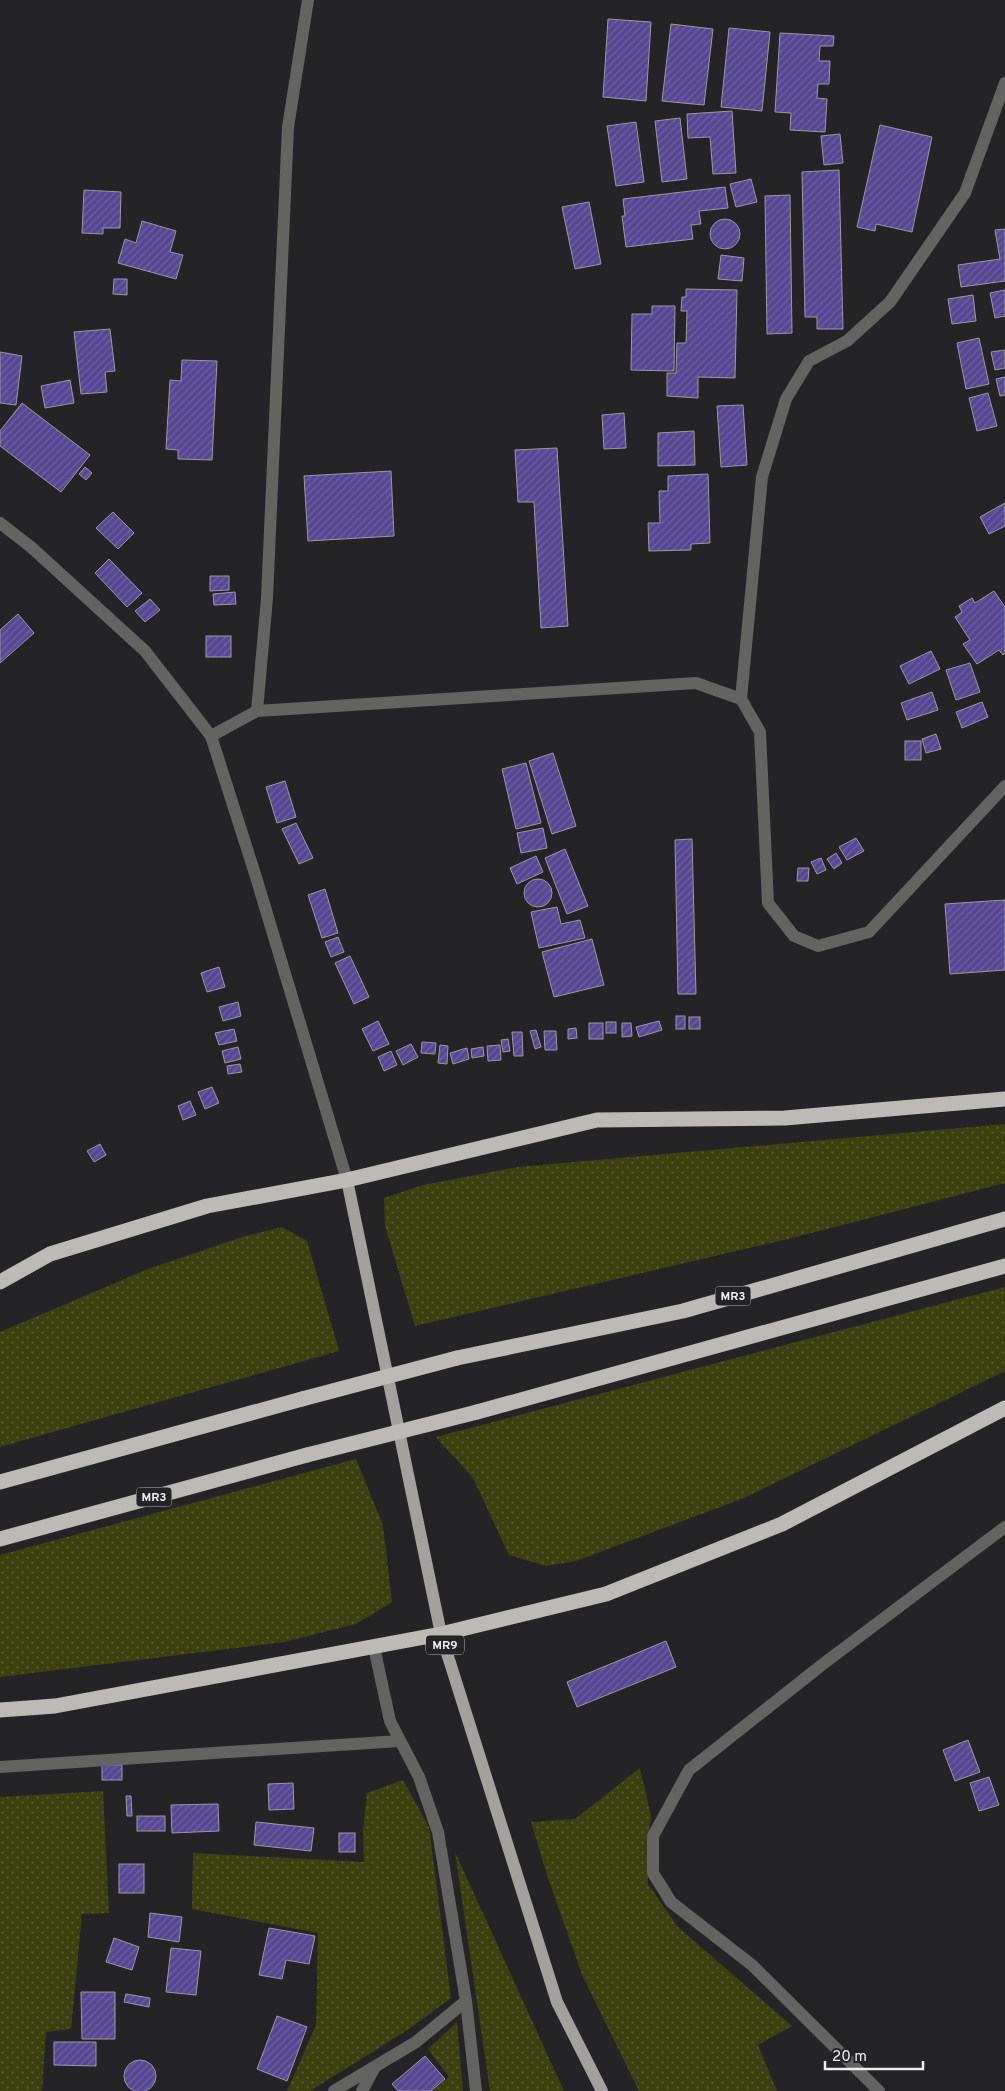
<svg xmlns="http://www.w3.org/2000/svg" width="1005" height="2091" viewBox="0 0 1005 2091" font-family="Overpass,sans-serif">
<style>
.grass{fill:url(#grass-dots)}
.building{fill:url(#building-hatch);stroke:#9a9a9e}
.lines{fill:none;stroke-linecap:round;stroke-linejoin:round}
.lane{stroke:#636361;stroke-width:12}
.street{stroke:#636361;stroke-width:12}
.primary{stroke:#a2a19e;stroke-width:12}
.highway{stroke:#bbbab6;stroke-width:15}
.highway-bridge{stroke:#bbbab6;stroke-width:15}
.labels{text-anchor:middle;stroke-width:4;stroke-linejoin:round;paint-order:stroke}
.shield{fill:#242427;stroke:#b2b2b4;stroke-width:1}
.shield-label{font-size:12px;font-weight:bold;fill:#efeff1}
</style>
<defs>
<pattern id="grass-dots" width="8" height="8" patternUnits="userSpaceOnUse" patternTransform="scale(1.25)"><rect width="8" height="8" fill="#3b410e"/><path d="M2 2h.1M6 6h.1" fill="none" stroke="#585d32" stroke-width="1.8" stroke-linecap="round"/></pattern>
<pattern id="building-hatch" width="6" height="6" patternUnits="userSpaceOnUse" patternTransform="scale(1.25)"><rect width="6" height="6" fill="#554792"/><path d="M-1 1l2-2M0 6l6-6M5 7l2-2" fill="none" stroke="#6e62a2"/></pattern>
</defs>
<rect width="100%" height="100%" fill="#242427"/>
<g class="grass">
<path d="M1005 1124V1183L792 1238 415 1326 385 1226 384 1198 423 1185 518 1167Z"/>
<path d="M282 1227 307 1241 339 1351 0 1447V1332L148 1269 242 1237Z"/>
<path d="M1005 1287V1371L744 1498 576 1561 546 1566 509 1555 473 1478 436 1437Z"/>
<path d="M356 1459 383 1525 392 1602 356 1624 284 1642 0 1677V1555Z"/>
<path d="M640 1768 651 1816 647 1853 648 1884 677 1926 792 2026 758 2045 777 2091H639L583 1977 548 1878 531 1822 575 1819Z"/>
<path d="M403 1780 429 1827 451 1998 409 2029 310 2091H287L316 2025 318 1933 192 1909 193 1853 364 1862 363 1830 367 1793Z"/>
<path d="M103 1791 109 1913 82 1914 71 2029 46 2032 42 2091H0V1797Z"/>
<path d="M455 1852 564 2091H490Z"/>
<path d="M457 2022 463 2091H433L449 2077 428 2049Z"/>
</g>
<g class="building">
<path d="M608 19 651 22 646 101 603 97Z"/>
<path d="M671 24 713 29 704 105 662 101Z"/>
<path d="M729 28 770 32 762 111 721 107Z"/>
<path d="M780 33 834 36 833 46H820L819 61H830L829 84H818L817 98 827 99 825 132 790 130 791 113 775 112Z"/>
<path d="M732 111 736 173 713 174 710 137 688 138 687 114Z"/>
<path d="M680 118 687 179 662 182 655 121Z"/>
<path d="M636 122 644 182 616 186 607 126Z"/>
<path d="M880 125 932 137 912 232 876 224 875 231 857 227Z"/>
<path d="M840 134 843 163 824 165 821 136Z"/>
<path d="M839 170 843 329H817V317H805L802 172Z"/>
<path d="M751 179 757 202 736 207 730 184Z"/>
<path d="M725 187 728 208 699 211 701 224 691 225 693 239 626 247 622 216H625L623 199Z"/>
<path d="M84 190 121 192 120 228H103V234L82 233Z"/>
<path d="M790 195 792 333 767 334 765 196Z"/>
<path d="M589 202 601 264 575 269 562 207Z"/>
<circle cx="725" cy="234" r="15"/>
<path d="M142 221 176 231 170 252 183 255 176 279 118 263 125 239 136 243Z"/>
<path d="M1005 229V281L961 287 958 265 1000 259 995 230Z"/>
<path d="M721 255 744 258 742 281 718 279Z"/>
<path d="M114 279H127V295L113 294Z"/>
<path d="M686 289 737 290 735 378 698 377V398L667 396V373H676L677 343H686L687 311H681L682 297H686Z"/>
<path d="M1005 290V316L995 318 990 293Z"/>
<path d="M973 295 976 321 952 324 948 299Z"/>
<path d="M652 306H675L674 371 631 370 632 314H652Z"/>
<path d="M110 329 115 371 105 372 107 392 81 394 74 332Z"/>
<path d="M979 338 989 384 966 389 957 343Z"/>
<path d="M1005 350V368L995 370 991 352Z"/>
<path d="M0 352 22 356 16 405 0 403Z"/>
<path d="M182 360 217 361 212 460 178 459V450L166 449 170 380 181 381Z"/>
<path d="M1005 377V395L1000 396 996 379Z"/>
<path d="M70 380 74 403 45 408 41 386Z"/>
<path d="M988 393 997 426 977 431 969 398Z"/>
<path d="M22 403 90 455 61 492 0 446V431Z"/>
<path d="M743 405 747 465 721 467 717 406Z"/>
<path d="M624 413 626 448 604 449 602 415Z"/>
<path d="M694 431 695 465 658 466V433Z"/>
<path d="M557 448 568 626 541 628 534 502H518L515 450Z"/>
<path d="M85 467 92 473 86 480 79 474Z"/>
<path d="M391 471 394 536 308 541 304 476Z"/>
<path d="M708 474 710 543 691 544V550L649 551 648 523H660L659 491H668V476Z"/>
<path d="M1005 503V526L989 534 980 517Z"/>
<path d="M113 512 134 533 118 549 96 528Z"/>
<path d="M109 559 142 593 127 607 95 573Z"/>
<path d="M210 576H229V590L210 591Z"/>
<path d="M994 591 1005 607V653L1003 655 999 650 977 664 963 644 970 640 955 617 962 612 959 606 972 598 975 603Z"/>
<path d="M235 592 236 604 214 605 213 594Z"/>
<path d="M150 599 160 610 145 622 135 611Z"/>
<path d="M18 614 34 633 0 663V630Z"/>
<rect x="206" y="636" width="25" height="21"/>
<path d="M931 651 940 669 909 684 900 666Z"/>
<path d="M970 663 980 692 956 700 946 670Z"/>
<path d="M932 692 938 710 907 720 901 703Z"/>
<path d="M982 702 988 717 962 728 956 712Z"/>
<path d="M936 734 941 749 926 753 922 739Z"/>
<rect x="905" y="741" width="16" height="19"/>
<path d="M553 753 576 826 552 834 529 761Z"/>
<path d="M526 763 541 823 516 829 502 769Z"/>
<path d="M285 781 296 817 277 823 266 787Z"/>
<path d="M296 823 313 858 299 864 282 829Z"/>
<path d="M543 828 547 848 521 853 517 833Z"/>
<path d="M856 838 864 851 847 860 839 847Z"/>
<path d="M692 839 696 994H678L675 840Z"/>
<path d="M565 849 588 906 567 914 545 858Z"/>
<path d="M836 853 842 863 834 869 827 859Z"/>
<path d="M536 856 543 872 517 884 510 868Z"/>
<path d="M821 858 826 870 817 874 811 862Z"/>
<path d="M798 868H809L808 881H797Z"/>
<circle cx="538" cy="893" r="14"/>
<path d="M325 889 338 933 322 938 308 895Z"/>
<path d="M1005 900V970L950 974 945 904Z"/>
<path d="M557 907 561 924 580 920 585 938 539 948 531 912Z"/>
<path d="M338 937 344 952 331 957 325 942Z"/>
<path d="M592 939 604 985 554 997 542 952Z"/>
<path d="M350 956 369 997 354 1004 335 963Z"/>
<path d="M219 967 225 987 207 992 201 973Z"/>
<path d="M238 1002 241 1016 223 1021 219 1007Z"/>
<rect x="676" y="1016" width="9" height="13"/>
<rect x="689" y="1017" width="11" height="12"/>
<path d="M378 1021 389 1044 373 1051 362 1029Z"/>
<path d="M659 1021 662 1030 639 1037 636 1027Z"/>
<rect x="606" y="1022" width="10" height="11"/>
<rect x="589" y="1023" width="14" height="16"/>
<path d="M622 1023H631L632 1036 622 1037Z"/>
<path d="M576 1028 577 1038 568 1039V1029Z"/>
<path d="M234 1029 237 1041 219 1045 215 1033Z"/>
<path d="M536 1030 541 1047 535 1049 530 1031Z"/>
<path d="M544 1031H556L557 1050H545Z"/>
<path d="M512 1032H522L523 1056H514Z"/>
<path d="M508 1039 510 1051 503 1052 501 1040Z"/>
<path d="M422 1042 436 1043 435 1054 421 1053Z"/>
<path d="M411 1044 418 1057 403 1065 396 1051Z"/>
<path d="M440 1045 448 1046 447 1064 438 1063Z"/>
<path d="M500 1045 501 1060 488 1061 487 1046Z"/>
<path d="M238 1047 241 1059 225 1063 222 1051Z"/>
<path d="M483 1047 484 1056 472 1058 471 1049Z"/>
<path d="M467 1048 469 1059 453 1064 450 1053Z"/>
<path d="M391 1051 397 1065 384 1071 378 1057Z"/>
<path d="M240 1064 242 1072 228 1074 227 1066Z"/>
<path d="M212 1087 219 1103 205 1109 198 1092Z"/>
<path d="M190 1101 196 1115 183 1120 178 1106Z"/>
<path d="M100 1144 106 1155 94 1162 87 1151Z"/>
<path d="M666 1641 676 1667 577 1707 567 1682Z"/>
<path d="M968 1740 980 1772 955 1781 943 1750Z"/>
<rect x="102" y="1765" width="20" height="15"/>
<path d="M989 1777 999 1805 979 1811 970 1783Z"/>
<path d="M293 1783 294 1809 269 1810 268 1784Z"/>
<path d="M126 1796H131L132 1816H127Z"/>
<path d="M218 1804 219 1831 172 1833 171 1805Z"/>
<rect x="137" y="1816" width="28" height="15"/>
<path d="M256 1822 314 1828 311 1851 254 1845Z"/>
<rect x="339" y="1833" width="16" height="19"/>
<rect x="119" y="1864" width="25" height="29"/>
<path d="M150 1913 182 1917 179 1942 148 1937Z"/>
<path d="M269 1928 315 1936 309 1964 286 1960 282 1979 259 1975Z"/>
<path d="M114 1938 139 1947 132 1970 106 1962Z"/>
<path d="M171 1948 201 1951 196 1995 166 1992Z"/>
<path d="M81 1992H115V2039H82Z"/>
<path d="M126 1994 150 1998 149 2007 124 2002Z"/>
<path d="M277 2016 307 2027 287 2081 257 2069Z"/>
<path d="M54 2042H96V2066L54 2065Z"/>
<path d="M425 2056 445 2079 431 2091H398L392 2084Z"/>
<circle cx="140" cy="2076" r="16"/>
</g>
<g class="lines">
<g class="lane">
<path d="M741 699 762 477 786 399 809 361 847 341 890 302 965 193 1005 83"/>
<path d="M374 1647 390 1721 419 1777 438 1832 466 2001 476 2091"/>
<path d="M334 2091 416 2042 466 2001"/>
<path d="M362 2091 375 2067"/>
</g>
<g class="street">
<path d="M0 523 31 547 145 651 211 736 256 877 347 1180"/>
<path d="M257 711 267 598 288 127 308 0"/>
<path d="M211 736 257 711 696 683 741 699 760 732 768 903 794 936 818 946 869 932 1005 786"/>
<path d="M0 1767 400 1741"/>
<path d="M879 2091 752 1965 671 1902 653 1873V1836L689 1770 823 1664 1005 1527"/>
</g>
<path class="primary" d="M347 1180 441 1634 557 2002 602 2091"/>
<g class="highway">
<path d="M0 1282 50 1254 207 1206 347 1180 597 1120 785 1118 1005 1099"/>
<path d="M457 1358 683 1311 1005 1219"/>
<path d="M477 1412 1005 1266"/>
<path d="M0 1482 302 1399"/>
<path d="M0 1539 307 1455"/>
<path d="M0 1710 55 1706 441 1634 606 1594 782 1524 1005 1408"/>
</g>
<g class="highway-bridge">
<path d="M302 1399 457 1358"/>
<path d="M307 1455 477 1412"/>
</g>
</g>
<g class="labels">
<g class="shield">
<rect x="715.5" y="1286.5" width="35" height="19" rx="4"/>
<rect x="136.5" y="1487.5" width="35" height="19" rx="4"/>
<rect x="426" y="1635.5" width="38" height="19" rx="4"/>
</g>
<g class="shield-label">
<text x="733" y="1300">MR3</text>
<text x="154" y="1501">MR3</text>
<text x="445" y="1649">MR9</text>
</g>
</g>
<path d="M825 2061v8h98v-8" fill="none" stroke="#efeff1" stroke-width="2.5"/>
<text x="832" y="2061" font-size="15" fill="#efeff1" stroke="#242427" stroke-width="4" paint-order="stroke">20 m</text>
</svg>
